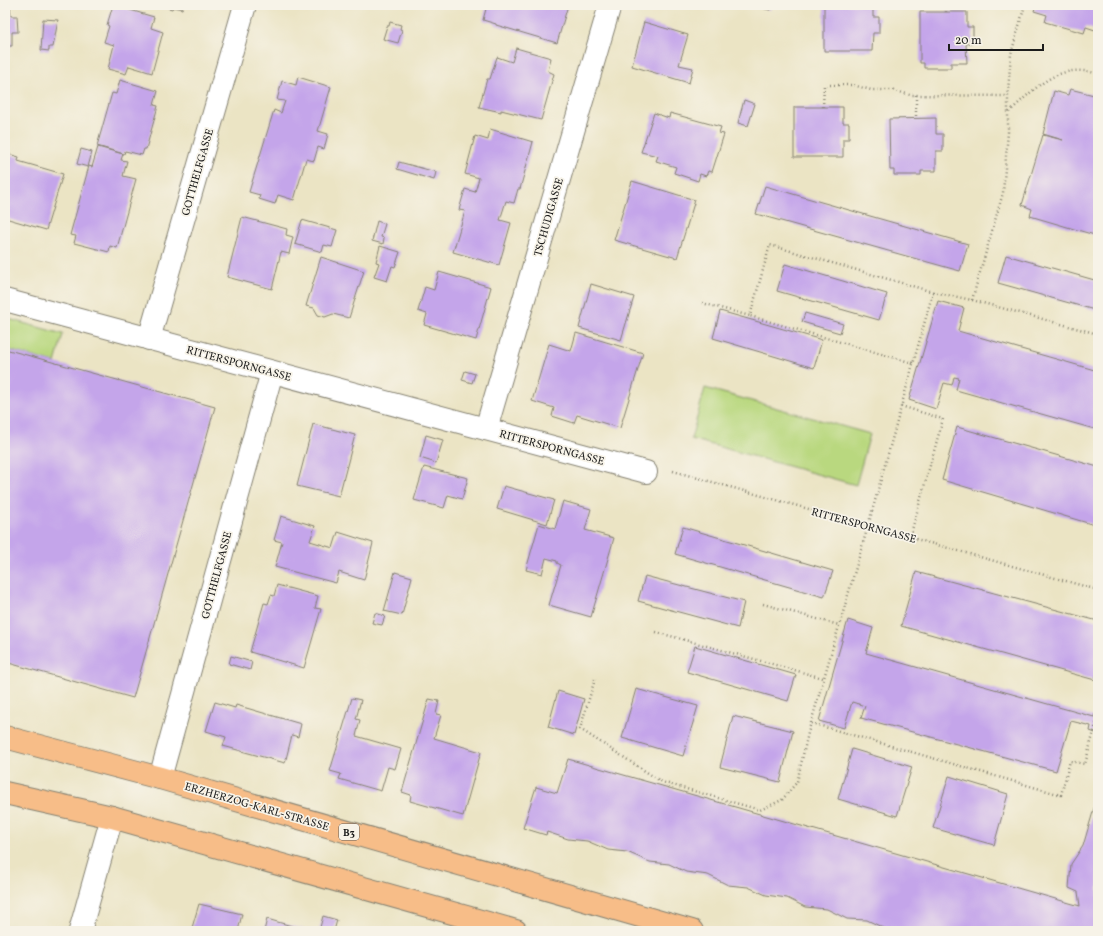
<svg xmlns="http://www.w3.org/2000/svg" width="1103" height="936" viewBox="0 0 1103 936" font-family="Vollkorn,serif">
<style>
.green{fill:#b9d87f;stroke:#6a7a4e}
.building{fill:#c4a5ea}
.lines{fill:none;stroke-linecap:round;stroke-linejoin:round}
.minor-casing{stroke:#848070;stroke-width:24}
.major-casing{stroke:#848070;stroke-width:24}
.path{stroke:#848070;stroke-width:2.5;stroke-dasharray:1 3;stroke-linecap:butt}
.minor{stroke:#fff;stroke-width:22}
.major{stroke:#f7bd88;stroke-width:22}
.labels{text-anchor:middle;stroke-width:3.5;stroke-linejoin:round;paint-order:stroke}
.shield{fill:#f7f3e8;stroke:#5e5c59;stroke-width:1}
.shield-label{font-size:10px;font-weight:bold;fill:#1c1c1c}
.street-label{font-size:11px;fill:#1c1c1c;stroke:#f7f3e8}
</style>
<rect width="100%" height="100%" fill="#f7f3e8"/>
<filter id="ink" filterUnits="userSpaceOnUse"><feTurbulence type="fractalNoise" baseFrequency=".025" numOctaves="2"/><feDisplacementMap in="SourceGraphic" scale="8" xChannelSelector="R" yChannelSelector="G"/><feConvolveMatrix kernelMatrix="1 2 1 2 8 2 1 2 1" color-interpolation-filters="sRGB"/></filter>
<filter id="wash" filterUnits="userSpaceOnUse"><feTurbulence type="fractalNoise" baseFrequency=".012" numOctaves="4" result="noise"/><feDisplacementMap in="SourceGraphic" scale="16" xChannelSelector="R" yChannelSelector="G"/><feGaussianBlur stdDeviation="0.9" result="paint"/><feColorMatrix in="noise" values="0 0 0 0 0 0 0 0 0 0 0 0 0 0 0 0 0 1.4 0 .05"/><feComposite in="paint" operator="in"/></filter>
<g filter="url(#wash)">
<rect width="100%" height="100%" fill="#ebe4c4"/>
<g class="green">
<path d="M5 318 63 334 55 363 5 349Z"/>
<path d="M705 388 870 434 856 485 691 439Z"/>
</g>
<g id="blocks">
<g class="building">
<path d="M5 5H10L11 16H17L18 32H12V46H5Z"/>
<path d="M113 5 154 17 151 28 163 32 152 73 129 66 126 74 108 69 114 45 104 42 109 26 107 25Z"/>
<path d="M159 5H184L182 9 173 7 172 9Z"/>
<path d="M487 5H568L557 43 496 25V24L483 20Z"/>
<path d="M758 5H772L770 10 757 7Z"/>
<path d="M824 5H873V17H879V33H873L872 51H824Z"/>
<path d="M1036 5H1098V31L1086 27 1084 33 1045 22 1047 15 1034 11Z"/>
<path d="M920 12H967V27H973V43L966 44 967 63H951V68H924V63H920Z"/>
<path d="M43 19 58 20 53 47H49V51L41 50Z"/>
<path d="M390 22 401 25 400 29 402 30 398 43 383 39 387 26H389Z"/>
<path d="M644 22 688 35 679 65 693 68 689 83 632 66Z"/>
<path d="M516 48 551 58 548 71 554 74 541 120 501 110V112L479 107 487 79H490L497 57 512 62Z"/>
<path d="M298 77 331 87 318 131 328 134 324 149 318 147 314 161 306 159 294 200 278 195 275 204 259 199 260 195 249 192 274 110 281 113 285 101 277 100 282 81 296 85Z"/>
<path d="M120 80 158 91 154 105 158 106 146 149H144L142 155 125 151 124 154 97 146 112 93 116 94Z"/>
<path d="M1070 89 1098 96V236L1030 216 1032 209 1022 205 1043 135 1063 140 1043 134 1054 91 1068 95Z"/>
<path d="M744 100 755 104 748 126 738 123Z"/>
<path d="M794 107H843V123H849V139H843V157H794Z"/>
<path d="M654 113 669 118 670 113 721 127 719 133 724 134 712 172 708 171 706 176 700 174 698 181 674 173 676 167 656 161 658 156 641 152Z"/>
<path d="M936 118V134H943V151H936V171H921V175H894V170H890L889 119Z"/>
<path d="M490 129 533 142 520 189H518L514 203 506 201 500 220 511 223 499 265 453 252 465 211 459 210 465 189 475 192 479 178 465 174 475 136 488 140Z"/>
<path d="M98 147 123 154 121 160 127 161 123 176 136 179 117 248 110 246 109 252 74 243 76 236 70 235 89 166 92 167Z"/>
<path d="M81 149 92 152 88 167 77 164Z"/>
<path d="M5 153 19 157 18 161 63 174 46 230 5 218Z"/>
<path d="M399 162 436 172 434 180 397 169Z"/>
<path d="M632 181 695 200 677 258 614 240Z"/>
<path d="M765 186 968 244 960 271 756 214Z"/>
<path d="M242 217 287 229 286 235 293 237 289 254 281 252 272 289 227 277Z"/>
<path d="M302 220 337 230 332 247 324 245 322 252 295 244Z"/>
<path d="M377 221 385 224 381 237 384 238 383 244 372 241Z"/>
<path d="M380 246 400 252 395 267 392 266 387 281 374 277 379 263 376 262Z"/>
<path d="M1006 255 1098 281V311L998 283Z"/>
<path d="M321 257 364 271 349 318 333 314 325 317 318 315 314 308 306 306Z"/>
<path d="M785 264 887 294 879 320 777 291Z"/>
<path d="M439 272 491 287 476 340 424 325 427 314 418 311 425 287 434 290Z"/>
<path d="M591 284 634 297 621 340 579 328Z"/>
<path d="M938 301 964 308 958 331 1098 371V430L956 390 959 378 954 377 952 385 944 383 936 409 909 400Z"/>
<path d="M720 311 822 340 814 368 713 338Z"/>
<path d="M805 313 843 324 840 333 802 322Z"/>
<path d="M576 333 643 353 620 428 577 415 574 423 552 416 554 408 532 401 549 344 571 351Z"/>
<path d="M5 349 215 407 133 698 5 662Z"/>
<path d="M465 371 475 374 472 383 462 380Z"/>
<path d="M313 424 355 435 339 496 297 486Z"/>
<path d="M957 427 1098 467V526L942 480Z"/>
<path d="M426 435 443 440 436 463 420 458Z"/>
<path d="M424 467 468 478 462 499 448 495 444 508 414 500Z"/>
<path d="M504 486 554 500 547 524 497 509Z"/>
<path d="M563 501 591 509 585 530 614 538 591 617 549 605 561 565 557 563V561L546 558 542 574 526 570 539 524 555 529Z"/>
<path d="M281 516 315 526 310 541 333 548 338 532 373 543 364 580 339 572 336 583 275 567 282 542 274 540Z"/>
<path d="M683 527 833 571 824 597 675 554Z"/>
<path d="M395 572 412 577 402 615 384 611Z"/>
<path d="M916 572 1098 621V670L1095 680 901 626Z"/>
<path d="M645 576 744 602 738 628 638 601Z"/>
<path d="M277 585 318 596 315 608 321 609 304 668 250 652 264 603 268 604 271 595 274 596Z"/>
<path d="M375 613 385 616 382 625 372 623Z"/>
<path d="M848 620 873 628 866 653 1094 717 1095 714 1098 715V734L1090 731 1091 726 1071 721 1056 771 861 718 865 706 852 702 844 728 819 721Z"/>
<path d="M695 646 796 675 788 701 687 672Z"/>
<path d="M231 656 252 662 250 670 229 664Z"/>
<path d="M636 689 698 706 683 756 622 738Z"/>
<path d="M558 691 584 699 574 735 548 727Z"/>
<path d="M352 698 361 700 356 719 360 720 356 736 401 749 395 769 388 767 381 791 339 779 341 774 330 771Z"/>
<path d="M429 699 439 701 436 714 441 715 434 738 481 752 463 816 410 801 411 795 402 792Z"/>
<path d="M215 702 235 708 236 705 301 724 298 737 292 735 285 763 223 746 226 737 206 731Z"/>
<path d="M733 716 793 731 780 782 720 767Z"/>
<path d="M852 749 912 767 897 816 838 799Z"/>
<path d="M568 759 1080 906 1078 892 1069 888 1071 864 1083 846 1098 795V931H905L886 929 867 920 847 919 827 909 805 907 787 898 766 895 748 887 728 885 708 875 686 872 669 864 650 862 627 852 608 850 587 841 568 839 547 832 546 835 523 828 536 787 557 793Z"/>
<path d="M949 776 1008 794 994 845 933 828Z"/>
<path d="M199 904 242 914 238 931H191Z"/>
<path d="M323 916 337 920 334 931H319Z"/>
<path d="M267 919 306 930V931H264Z"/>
</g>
</g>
</g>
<g filter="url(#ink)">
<use href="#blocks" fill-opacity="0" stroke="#848070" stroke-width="1"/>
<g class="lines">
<defs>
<g id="minor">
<path d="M5 300 646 472"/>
<path d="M149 339 245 5"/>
<path d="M486 429 610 5"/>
<path d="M160 778 272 372"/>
<path d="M80 931 112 817"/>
</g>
<g id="major">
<path d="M5 737 160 778 692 931"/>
<path d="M5 793 112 817 516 931"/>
</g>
</defs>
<use href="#minor" class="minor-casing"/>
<use href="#major" class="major-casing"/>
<g class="path">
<path d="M946 12V5"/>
<path d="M916 95V119"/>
<path d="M823 107 824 85H853L871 90H893L910 95 1008 96"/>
<path d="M1009 112C1036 88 1058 61 1098 74"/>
<path d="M933 292 972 300 1098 334"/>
<path d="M972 300 1003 193 1008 132V91L1011 54 1025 5"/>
<path d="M702 303 750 316"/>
<path d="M901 406 943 419 910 537"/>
<path d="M673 471 1098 590"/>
<path d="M763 604 839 625"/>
<path d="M656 632 823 678"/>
<path d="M595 679 580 729 662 782 760 810 782 800 797 782 808 733 868 526 933 292 770 245 750 316 913 363"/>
<path d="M811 723 1061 795 1070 761 1085 764 1098 717"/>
</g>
<use href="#minor" class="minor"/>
<use href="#major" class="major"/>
</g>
</g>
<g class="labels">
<rect class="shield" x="339" y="824" width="20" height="16" rx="3"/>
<g class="shield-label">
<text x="349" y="836">B3</text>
</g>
<g class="street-label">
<text transform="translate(197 172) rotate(-74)" y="4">GOTTHELFGASSE</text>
<text transform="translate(548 217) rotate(-74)" y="4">TSCHUDIGASSE</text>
<text transform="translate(239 363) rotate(15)" y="4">RITTERSPORNGASSE</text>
<text transform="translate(552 447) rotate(15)" y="4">RITTERSPORNGASSE</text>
<text transform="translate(864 525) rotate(15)" y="4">RITTERSPORNGASSE</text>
<text transform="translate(216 575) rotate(-75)" y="4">GOTTHELFGASSE</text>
<text transform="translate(257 806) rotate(16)" y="4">ERZHERZOG-KARL-STRASSE</text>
</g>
</g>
<rect width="1103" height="936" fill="none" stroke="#f7f3e8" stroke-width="20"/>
<path d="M949 44v6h94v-6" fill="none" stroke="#1c1c1c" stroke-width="2"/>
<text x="955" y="44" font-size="12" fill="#1c1c1c" stroke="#f7f3e8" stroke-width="3" paint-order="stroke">20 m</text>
</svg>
